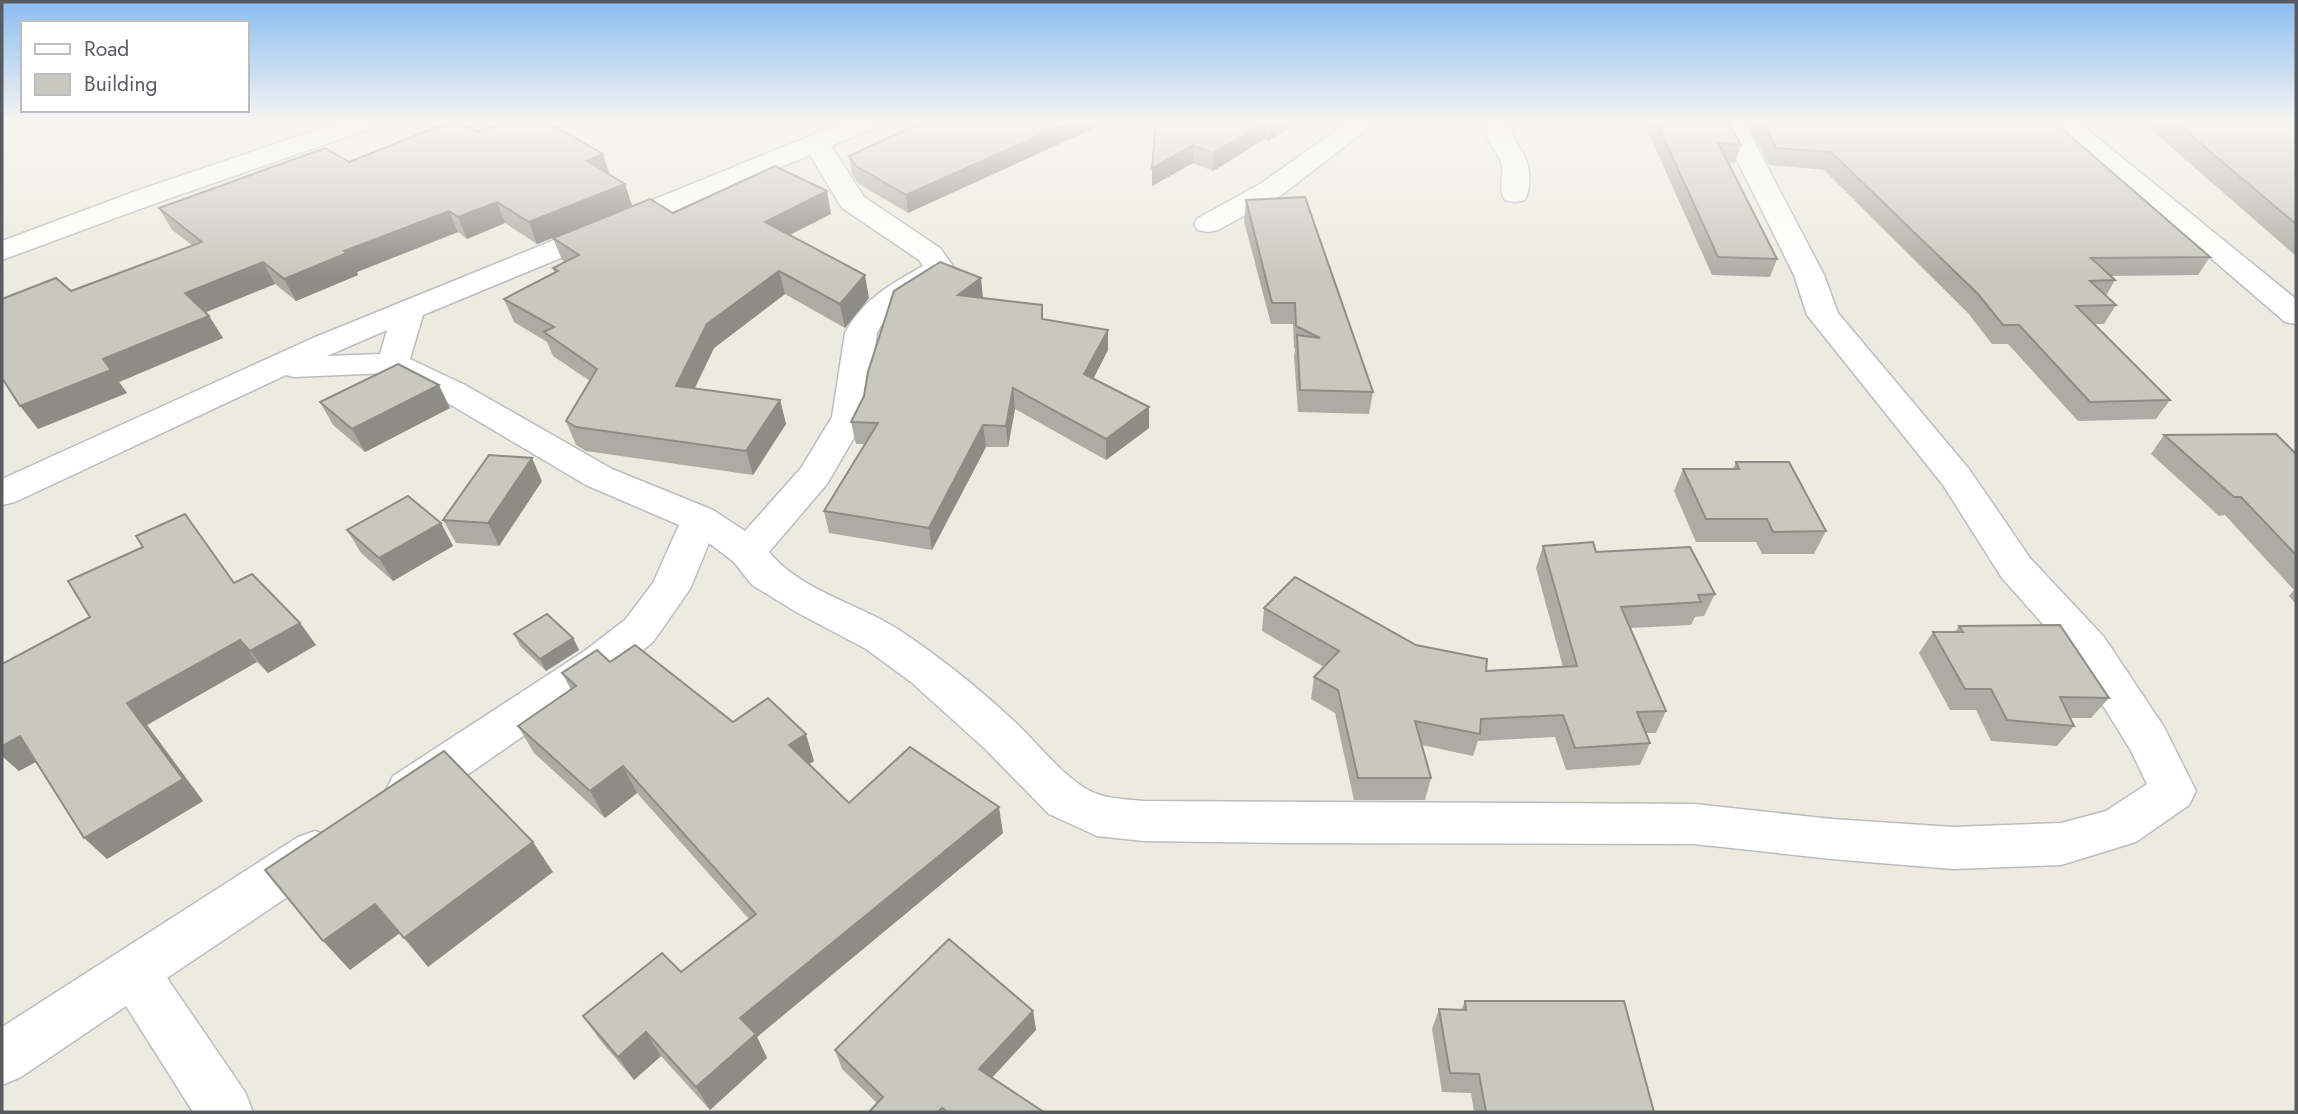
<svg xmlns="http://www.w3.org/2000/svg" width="2298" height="1114" viewBox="0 0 2298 1114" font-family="Jost,sans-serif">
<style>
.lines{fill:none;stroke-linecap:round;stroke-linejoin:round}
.street-casing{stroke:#babcc2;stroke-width:3}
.street{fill:#fff;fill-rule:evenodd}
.wall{fill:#adaca4}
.shaded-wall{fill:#8d8c86}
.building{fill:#c9c8bf;stroke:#8d8c86;stroke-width:2}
</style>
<rect width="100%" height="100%" fill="#edebdf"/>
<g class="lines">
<defs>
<g id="street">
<path d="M343 121H381L378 126 156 203 2 260V241L136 191Z"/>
<path d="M847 121H882L879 126 831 146 864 197 940 248 955 269 950 275C924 291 891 304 877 333L866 417 827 484 769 552C800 590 856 603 896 628 939 656 980 689 1017 724 1037 743 1060 772 1083 787 1101 799 1123 799 1144 801L1694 804 1832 819 1953 827 2061 823 2106 811 2147 784 2130 749 2074 659 2002 578 1943 485 1807 315 1794 275 1724 134 1713 121H1740L1748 130 1824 275 1838 313 1969 469 2030 558 2104 637 2164 727 2196 791 2189 805 2136 842 2061 865 1953 869 1832 859 1694 844 1293 843 1144 841 1097 836 1049 814 984 748 911 682 866 649 798 613 752 585 734 562 709 543 690 589 653 642 613 674 425 804 409 809 393 804 386 790 393 776 583 652 625 620 653 583 679 525 586 485 441 399 388 373 294 377 286 375 15 502 2 505V479L313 338ZM810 155 842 208 919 260 923 266C891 284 863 299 845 333L832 417 801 468 745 531 713 510 612 469 465 385 410 359 423 315ZM387 330 380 354 327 356Z"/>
<path d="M1349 121H1378L1280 196 1218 230 1208 232 1198 230 1194 224 1198 218 1260 184Z"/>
<path d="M1484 121H1510C1510 142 1521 145 1527 162 1530 171 1530 192 1525 200L1515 202 1505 200C1497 188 1505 175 1501 162 1495 145 1484 142 1484 121Z"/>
<path d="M2047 121H2076L2089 131 2296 299V324L2285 322 2112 173Z"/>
<path d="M315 831 332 837 339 852 332 867 167 978 245 1092 253 1112H193L126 1006 21 1077 2 1085V1027L298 837Z"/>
</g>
</defs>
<use href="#street" class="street-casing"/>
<use href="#street" class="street"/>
</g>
<g class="wall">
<path d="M925 121 908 213 859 184 852 174 849 156Z"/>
<path d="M1156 121H1302L1268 141 1265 139 1213 171 1193 163 1152 186V168Z"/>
<path d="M1643 121H1728L1741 145 1735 163 1728 162 1777 259 1770 277 1712 275Z"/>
<path d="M1743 121H2053L2210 257 2198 275 2111 276 2115 280 2106 296 2116 305 2104 324H2094L2170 400 2156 419 2078 421 2008 344H1992L1968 313 1824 170 1769 165 1750 129Z"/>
<path d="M2141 121H2296V256Z"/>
<path d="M478 132 610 175 625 184 632 206 537 244 505 223 467 239 458 232 357 272 358 275 296 301 275 284 205 312 209 316 223 338 119 382 127 393 38 429 71 291 192 245 172 230 159 208 349 162Z"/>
<path d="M1246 200 1373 392 1369 414 1298 412 1294 357 1295 349 1294 348 1293 324H1271L1244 221Z"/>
<path d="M673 213 831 214 790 235 869 298 845 328 785 294 714 348 695 388 780 400 786 424 753 475 586 451 576 445 566 421 590 381 553 356 547 342 514 322 504 299 555 273 553 268 565 262 562 260 553 238Z"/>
<path d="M983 298 1043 319 1108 330V350L1093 379 1149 428 1106 460 1015 409 1008 447H986L932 550 829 533 824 511 865 444H856L851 422Z"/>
<path d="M320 402 450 408 365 452 333 425Z"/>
<path d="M2164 435 2296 454V604L2289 596 2294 590 2225 515 2219 516 2151 454Z"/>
<path d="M1736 462 1826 531 1814 554H1762L1756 542H1696L1674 491 1683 469H1733Z"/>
<path d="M542 481 499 546 456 543 443 520Z"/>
<path d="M441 523 453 546 393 581 361 553 347 530Z"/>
<path d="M1543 546 1715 594 1704 616 1695 617 1691 625 1631 628 1666 711 1656 733H1646L1650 743 1640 765 1566 770 1555 737 1478 741 1473 756 1422 745 1431 778 1425 800H1354L1335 713 1311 699 1314 677 1324 667 1262 631 1264 608 1416 645 1486 671 1563 667 1536 568Z"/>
<path d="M235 583 300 623 316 645 268 673 257 662 147 725 203 801 107 859 36 762 19 771 2 756V664L90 617Z"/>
<path d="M1959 626 2109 698 2091 718H2070L2074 726 2057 746 1991 741 1976 710H1950L1919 653 1933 632H1955Z"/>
<path d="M514 634 573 638 579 650 546 671 520 646Z"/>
<path d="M610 662 814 761 809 764 849 803 1003 833 757 1037 767 1058 710 1110 661 1056 634 1080 600 1040 583 1016 681 972 749 919 637 793 605 818 534 753 518 726 571 690 562 673Z"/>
<path d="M1465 1001 1654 1112H1474L1471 1093 1442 1092 1432 1029 1439 1009 1461 1010Z"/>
<path d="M1033 1011 1036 1030 992 1078 1042 1111 1043 1112H869L877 1103 842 1069 835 1050Z"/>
</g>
<g class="shaded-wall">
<path d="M1071 121H1110L908 213 906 195Z"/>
<path d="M1272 121H1302L1268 141 1269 123Z"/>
<path d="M1266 122 1265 139 1213 171V153Z"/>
<path d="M1193 145V163L1152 186V168Z"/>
<path d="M603 154 610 175 587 161Z"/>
<path d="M625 184 632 206 537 244 529 222Z"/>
<path d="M827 191 831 214 771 244 765 222Z"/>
<path d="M497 202 505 223 467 239 458 217Z"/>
<path d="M449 211 458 232 357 272 358 275 296 301 284 279 344 251Z"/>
<path d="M263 262 275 284 199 315 185 293Z"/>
<path d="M779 271 785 294 714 348 684 410 676 386 707 324Z"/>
<path d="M865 275 869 298 845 328 840 304Z"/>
<path d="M981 278 983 298 958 295Z"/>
<path d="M209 316 223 338 119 382 127 393 38 429 20 406 103 359Z"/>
<path d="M1108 330V350L1085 395 1084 374Z"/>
<path d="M439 385 450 408 365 452 352 429Z"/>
<path d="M1013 388 1015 409 1008 447 1006 426Z"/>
<path d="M780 400 786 424 753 475 746 451Z"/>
<path d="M1149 407V428L1106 460V439Z"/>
<path d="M983 425 986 447 932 550 929 528Z"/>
<path d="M532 458 542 481 499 546 488 523Z"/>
<path d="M441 523 453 546 393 581 379 558Z"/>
<path d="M300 623 316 645 268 673 250 651Z"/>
<path d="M573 638 579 650 546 671 540 659Z"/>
<path d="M240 640 257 662 147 725 203 801 107 859 84 838 127 703Z"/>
<path d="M806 734 814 761 798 772 789 745Z"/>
<path d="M20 736 43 758 19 771 2 756V746Z"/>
<path d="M623 766 637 793 605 818 590 791Z"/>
<path d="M999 807 1003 833 757 1037 767 1058 710 1110 696 1087 740 1018Z"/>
<path d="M533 842 553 872 428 967 404 938Z"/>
<path d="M375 904 400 933 350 970 323 941Z"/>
<path d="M1033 1011 1036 1030 983 1087 979 1069Z"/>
<path d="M646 1032 661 1056 634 1080 618 1057Z"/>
</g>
<g class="building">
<path d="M452 121H457L478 132 507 121H545L603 154 587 161 625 184 529 222 497 202 458 217 449 211 344 251 347 253 284 279 263 262 185 293 209 316 103 359 111 370 20 406 2 378V299L56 278 71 291 202 242 159 208 325 148 349 162Z"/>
<path d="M925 121H1071L906 195 856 166 849 156Z"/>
<path d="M1156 121H1272L1269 123 1266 122 1213 153 1193 145 1152 168Z"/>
<path d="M1656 121H1728L1741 145 1718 143 1777 259 1718 257Z"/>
<path d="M1762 121H2053L2210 257 2091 258 2115 280 2090 281 2116 305 2076 306 2170 400 2090 402 2019 325H2003L1978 294 1831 152 1776 148Z"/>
<path d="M2174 121H2296V224Z"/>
<path d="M775 166 827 191 765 222 865 275 840 304 779 271 707 324 676 386 780 400 746 451 576 427 566 421 597 369 544 332 554 327 504 299 558 271 553 268 579 255 553 238 650 199 673 213Z"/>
<path d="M1305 197 1373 392 1300 390 1297 335 1320 338 1296 326 1295 303H1272L1246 200Z"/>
<path d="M940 262 981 278 958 295 1042 305V319L1108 330 1084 374 1149 407 1106 439 1013 388 1006 426 983 425 929 528 824 511 878 423 851 422 864 396 868 372 894 291Z"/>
<path d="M398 364 439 385 352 429 320 402Z"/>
<path d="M2276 434 2296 454V555L2241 497H2234L2164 435Z"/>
<path d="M489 455 532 458 488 523 443 520Z"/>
<path d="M1736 462H1789L1826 531 1773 532 1767 519H1706L1683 469H1739Z"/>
<path d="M408 496 441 523 379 558 347 530Z"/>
<path d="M185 514 234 583 252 574 300 623 250 651 240 640 127 703 183 779 84 838 20 736 2 746V664L90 617 68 581 143 547 136 536Z"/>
<path d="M1593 542 1596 552 1690 547 1715 594 1698 595 1701 602 1621 607 1666 711 1637 712 1650 743 1575 748 1563 715 1481 719 1480 734 1415 721 1431 778H1358L1338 690 1314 677 1339 651 1264 608 1295 577 1416 645 1487 659 1486 671 1577 666 1543 546Z"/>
<path d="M547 614 573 638 540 659 514 634Z"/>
<path d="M2060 625 2109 698 2060 697 2074 726 2007 720 1991 689H1965L1933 632H1963L1959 626Z"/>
<path d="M635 645 733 722 768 698 806 734 789 745 849 803 910 747 999 807 740 1018 756 1034 696 1087 646 1032 618 1057 583 1016 662 953 681 972 756 914 623 766 590 791 518 726 576 686 562 673 597 650 610 662Z"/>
<path d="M444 751 533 842 404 938 375 904 323 941 265 870Z"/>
<path d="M949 939 1033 1011 979 1069 1042 1111 1041 1112H948L942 1108 938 1112H869L883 1097 835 1050Z"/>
<path d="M1465 1001H1624L1654 1112H1486L1479 1074 1450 1073 1439 1009 1466 1010Z"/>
</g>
<linearGradient id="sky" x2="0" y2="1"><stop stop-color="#8abcf1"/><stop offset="0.44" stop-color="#f7f6f1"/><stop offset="1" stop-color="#f7f6f1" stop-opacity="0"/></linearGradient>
<rect width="2298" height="277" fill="url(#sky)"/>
<rect width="2298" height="1114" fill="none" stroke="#585b62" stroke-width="7"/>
<rect x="21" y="21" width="228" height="91" fill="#ffffff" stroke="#bcbdc0" stroke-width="2"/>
<rect x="35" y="44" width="35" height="10" fill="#ffffff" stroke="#bcbdc0" stroke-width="2"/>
<text x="84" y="56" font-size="21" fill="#585b62">Road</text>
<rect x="35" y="74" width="35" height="21" fill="#c9c8bf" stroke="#bcbdc0" stroke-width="2"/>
<text x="84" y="91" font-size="21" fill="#585b62">Building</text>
</svg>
